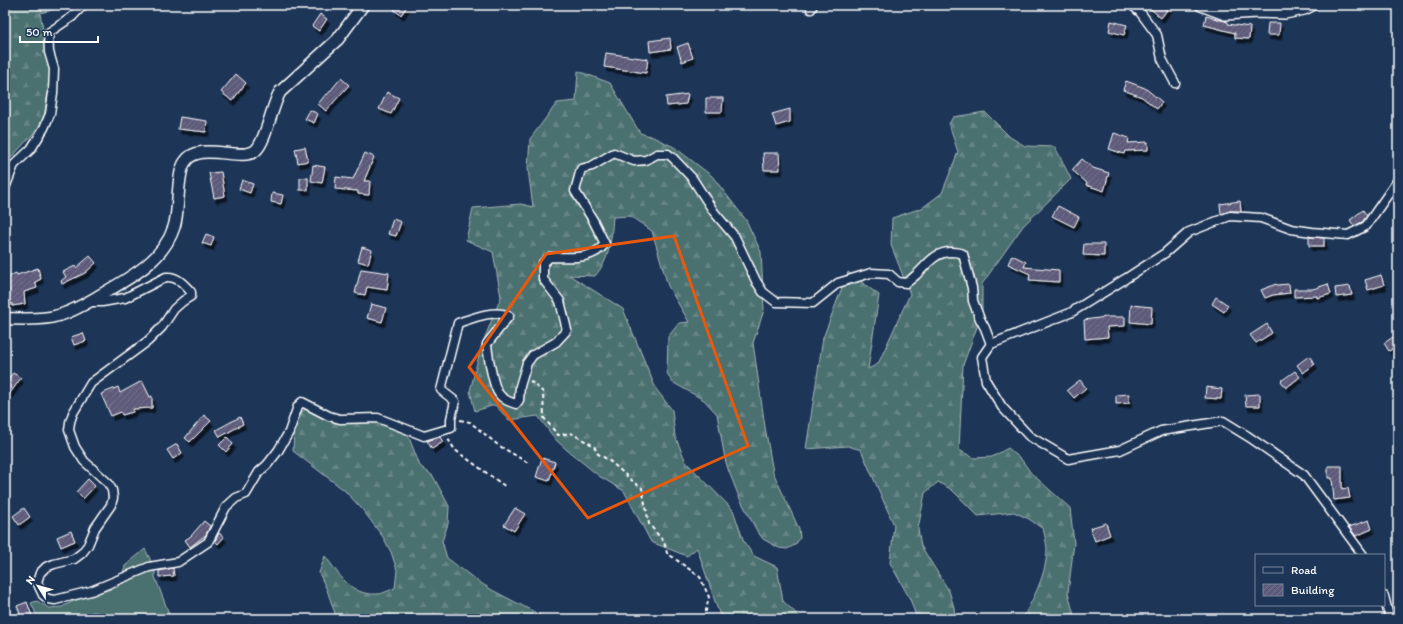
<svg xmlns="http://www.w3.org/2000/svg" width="1403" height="624" viewBox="0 0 1403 624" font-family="Itim,sans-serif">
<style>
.grass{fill:#4b6f70;stroke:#a5b7b8}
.forest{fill:url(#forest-firs);stroke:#a5b7b8}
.building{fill:url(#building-hatch);stroke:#fff;filter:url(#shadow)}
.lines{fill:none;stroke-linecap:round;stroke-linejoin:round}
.minor-casing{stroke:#fff;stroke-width:11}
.secondary-casing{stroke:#fff;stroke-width:14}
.path{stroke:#fff;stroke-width:2;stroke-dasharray:4 3;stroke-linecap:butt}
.minor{stroke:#1d3557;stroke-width:8}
.secondary{stroke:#1d3557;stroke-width:11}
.marked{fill:none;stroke:#e8590c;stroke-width:3;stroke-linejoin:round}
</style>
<defs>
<pattern id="forest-firs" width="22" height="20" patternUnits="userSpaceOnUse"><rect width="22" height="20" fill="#4b6f70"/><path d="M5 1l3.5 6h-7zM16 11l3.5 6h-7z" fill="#668585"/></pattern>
<pattern id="building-hatch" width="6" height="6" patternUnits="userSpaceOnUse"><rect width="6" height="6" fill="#5d5a7a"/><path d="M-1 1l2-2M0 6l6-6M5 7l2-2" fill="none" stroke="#75738e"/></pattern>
<filter id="shadow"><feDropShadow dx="2.5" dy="4.5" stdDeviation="0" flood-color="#0009"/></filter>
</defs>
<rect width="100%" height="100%" fill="#1d3557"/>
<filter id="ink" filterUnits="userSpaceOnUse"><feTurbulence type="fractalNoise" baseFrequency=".025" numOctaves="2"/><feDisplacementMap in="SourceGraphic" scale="8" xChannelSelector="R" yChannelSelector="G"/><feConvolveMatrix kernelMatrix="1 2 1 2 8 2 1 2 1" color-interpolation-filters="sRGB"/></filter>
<g filter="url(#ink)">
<path class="grass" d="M145 549 155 569V577L171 619H104L97 612H92L79 619H32L37 616 31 603 37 601 49 608 62 607 76 600 118 587 125 566Z"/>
<g class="forest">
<path d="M5 5H71L40 13 51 73 43 123 10 159 5 174Z"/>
<path d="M578 71 610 83 640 133 653 137 674 147 712 176 746 220 761 252 764 310 753 343 765 427 773 472 799 529 800 538 795 545 787 549 779 548 763 539 757 531 739 497 728 469 725 459 717 414 704 400 672 382 667 373 668 337 679 323 689 322 668 286 652 231 630 216 613 217C611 240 611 257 595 276L569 275 623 309 656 389 672 410 675 436 686 462 733 510 744 542 754 556 777 567 783 601 802 619H721L697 548 687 556 651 542 624 491 599 476 567 450 555 439 538 416 509 420 495 405 475 411 470 391 481 347 501 297 493 252 466 240 473 208 521 204 533 207 528 169 530 139 557 103 576 101Z"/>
<path d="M985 112 1010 137 1025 146 1055 147 1071 179 1023 226 982 284V309L980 319 963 365 959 450 974 458 992 457 1008 448 1021 459 1031 473 1070 508 1074 543 1068 593 1075 619H1022C1034 598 1047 573 1047 548 1046 542 1045 535 1043 529L1029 519 1014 512 978 516 952 490 938 482 925 493 918 529 921 546 949 591 954 607 955 619H917L910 599 890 563 894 525 861 450 848 446 806 449 823 338 848 272 879 295 868 369 878 364 910 294 891 245 892 218 922 208 942 193 958 152 949 124 953 117Z"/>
<path d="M306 409 328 418 376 420 396 427 408 435 420 466 433 476 449 506 448 524 442 541 447 558 476 580 492 590 548 619H337L327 590 319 573 325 556C339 574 351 596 377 594 383 594 389 590 395 588L397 570 391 552 383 537 362 509 344 490 293 451 294 430 298 414Z"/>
</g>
<g class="building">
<path d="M398 5H408L401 15 394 10Z"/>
<path d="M1146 5H1171L1161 18Z"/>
<path d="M320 14 327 19 319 31 312 26Z"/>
<path d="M1206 16 1228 22V24L1250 27 1249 39 1235 38V33L1204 25Z"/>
<path d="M1111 21 1127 25 1124 35 1109 31Z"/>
<path d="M1268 23H1280L1279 35H1267Z"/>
<path d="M670 38 671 49 650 52 649 41Z"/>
<path d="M688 43 693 58 682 62 677 47Z"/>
<path d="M606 53 648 59 646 73 604 67Z"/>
<path d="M236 74 246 83 232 101 221 92Z"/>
<path d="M341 78 349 85 326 111 318 104 326 94 327 95Z"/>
<path d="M1126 81 1145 88 1162 102 1157 109 1142 97 1123 90Z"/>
<path d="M387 92 399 98 391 114 379 109Z"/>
<path d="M688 94 686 104 667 106 666 97Z"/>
<path d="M706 98H723L722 112H706Z"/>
<path d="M790 109V122L776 126 772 114Z"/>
<path d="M310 110 318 114 314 123 305 119Z"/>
<path d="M180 117 207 121 206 132 178 129Z"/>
<path d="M1114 133 1129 138 1128 143 1148 142V150L1125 151 1124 154 1109 149Z"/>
<path d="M305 147 308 161 298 163 295 149Z"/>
<path d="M365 153 374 157 364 181H370L369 195 358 194V191L335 189 336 177 353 179Z"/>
<path d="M763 153H779L780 170H764Z"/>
<path d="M1082 159 1093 168 1109 173 1104 191 1086 185 1087 183 1072 170Z"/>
<path d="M313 165 325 167 322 183 311 181Z"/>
<path d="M221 172 225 196 214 198 209 173Z"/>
<rect x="300" y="178" width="8" height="12"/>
<path d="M242 180 253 184 250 193 239 189Z"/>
<path d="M272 193 283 195 281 204 271 202Z"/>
<path d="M1240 201 1241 211H1230L1221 214 1220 204Z"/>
<path d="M1058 206 1079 217 1074 227 1052 216Z"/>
<path d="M1363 210 1367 216 1362 222 1354 226 1350 220Z"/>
<path d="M393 219 401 222 396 236 388 234Z"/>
<path d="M206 234 214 237 211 246 202 243Z"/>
<path d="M1309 237 1324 238V246H1309Z"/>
<path d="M1084 244H1104V256L1083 255Z"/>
<path d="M362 247 372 250 368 264 358 261Z"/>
<path d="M1012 255 1026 262 1024 267 1059 270V282L1029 280 1030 274 1008 264Z"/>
<path d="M90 256 96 263 85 273 62 284 61 281 66 277 63 272 75 266 76 268Z"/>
<path d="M38 268 41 279 35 282 37 288 24 292 25 304 12 306V303L5 305V278L16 273 17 275Z"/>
<path d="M361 269 389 273 387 290 367 287 365 295 355 293Z"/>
<path d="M1381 275 1384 285 1368 290 1365 280Z"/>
<path d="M1276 284 1277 285 1289 284 1290 293 1273 295 1265 298 1261 290Z"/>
<path d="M1328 284 1331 294 1317 298V296L1294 297V289H1313Z"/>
<path d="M1350 286 1352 295 1336 297 1335 288Z"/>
<path d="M1216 297 1228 305 1224 312 1212 304Z"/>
<path d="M371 304 386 308 382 322 367 318Z"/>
<path d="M1131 305 1152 307 1151 324 1130 322Z"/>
<path d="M1106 317H1125V326L1107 327 1108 337 1085 339 1084 320Z"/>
<path d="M1267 324 1272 333 1256 343 1250 335Z"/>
<path d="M83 333 86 341 74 345 71 337Z"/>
<path d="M1398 334V345L1389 351 1384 343Z"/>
<path d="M1309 356 1315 364 1303 373 1297 365Z"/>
<path d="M1295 371 1300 377 1286 388 1281 381Z"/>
<path d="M13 373 21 378 5 400V383Z"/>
<path d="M1080 380 1086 388 1074 398 1067 390Z"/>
<path d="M142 381 150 397 152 396V408L133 409V412L122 415 121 412 111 416 101 394 118 387 120 393Z"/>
<path d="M1206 387 1222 389 1221 399 1205 398Z"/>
<path d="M1129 394V403L1116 404V395Z"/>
<path d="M1260 394V406H1246L1245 395Z"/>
<path d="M204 415 211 421 190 442 185 438Z"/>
<path d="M240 417 243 424 220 437 216 430Z"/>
<path d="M227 437 233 444 226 452 219 445Z"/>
<path d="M440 437 443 442 432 449 427 441Z"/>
<path d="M177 444 182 453 173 459 167 450Z"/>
<path d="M542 458 555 462 549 481 536 477Z"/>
<path d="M1328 466H1342V489L1348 488 1350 498 1334 500 1332 478H1328Z"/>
<path d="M88 479 95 486 83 499 76 492Z"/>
<path d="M24 508 30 517 19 525 13 516Z"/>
<path d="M515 508 525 514 514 531 504 525Z"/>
<path d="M1369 520 1372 529 1356 536 1349 527Z"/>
<path d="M204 521 210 526 206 535 190 547 185 540 191 536Z"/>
<path d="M1106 523 1110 535 1095 541 1090 528Z"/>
<path d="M71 531 75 541 61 547 57 537Z"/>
<path d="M219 533 224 537 218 544 215 541Z"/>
<path d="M173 568 174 576 159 577V571Z"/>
<path d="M27 602 32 616 22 619 17 606Z"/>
</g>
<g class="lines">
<defs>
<g id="minor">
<path d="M1132 5 1140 12 1157 35 1162 59 1175 83"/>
<path d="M811 9 813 5"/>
<path d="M5 188 14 165 31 149 44 128 50 114 53 93 54 69 49 52 48 33 72 17 83 5"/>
<path d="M88 302H102L125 298 166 277C177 276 184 284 191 292V296L183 301 174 309 162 327 148 341 91 383 73 413 70 422 69 430 75 447 84 461 108 483 112 490 113 498 111 505 95 528 88 545 82 553 74 559 54 564 46 567 40 573 37 582 43 595 48 599 55 600 91 591 149 567 178 562 208 542 226 507 236 498 246 494 259 472 267 465 278 451 289 432 298 406 302 402 329 416 340 419 378 418 424 436 451 428V419L455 401 441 390 458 323C473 318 494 309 509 316L487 344C488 355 493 387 499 394 503 400 510 402 516 404L519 400 520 386 527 363 533 355 556 342 567 330 560 301 543 279V263L550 257C569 257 591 261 605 244L593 220 575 191 581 169 592 166 614 153 634 161 646 160 657 154H668L673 158 692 178 714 212 735 237 756 281 763 292 776 302 813 303 838 283 871 273 889 274 898 282 906 283C909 281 913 278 916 275 927 265 934 252 951 252 956 252 959 252 963 254L972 288 973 301 980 319 985 328 991 344"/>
<path d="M1363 555 1304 475 1249 437 1223 421 1161 431 1120 450 1068 459 1029 436 1002 407 986 381 982 357 991 344 1070 313 1125 279 1165 253 1189 232 1230 216 1261 218 1291 229 1312 232 1348 235 1366 226 1398 180"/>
<path d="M1384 596 1389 616 1388 619"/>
</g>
<g id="secondary">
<path d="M1201 5 1225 14 1257 12 1285 13 1304 9 1312 5"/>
<path d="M5 319C22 318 39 321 56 316 70 313 85 304 97 297 126 280 163 262 174 227 180 209 176 175 185 162 199 140 243 163 256 150 266 141 272 105 280 92L338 39 363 5"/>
</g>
</defs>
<use href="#minor" class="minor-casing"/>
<use href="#secondary" class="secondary-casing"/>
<g class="path">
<path d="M530 381 543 392 544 418 558 435 571 433 594 446 598 454C615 462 626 478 642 488L649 524 664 542 667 553 700 577 709 597 705 615 709 619"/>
<path d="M460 420 470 422 498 445 530 464"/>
<path d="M448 439 455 450 506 487"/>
</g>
<use href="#minor" class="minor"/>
<use href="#secondary" class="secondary"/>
</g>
</g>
<path class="marked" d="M674 236 748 446 588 518 469 367 546 254Z"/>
<rect width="1403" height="624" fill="none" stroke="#1d3557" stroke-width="20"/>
<rect x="10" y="10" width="1383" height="604" fill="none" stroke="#fff" stroke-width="1.5" filter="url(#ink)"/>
<rect x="1255" y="554" width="130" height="52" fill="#1d3557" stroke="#77869a"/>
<rect x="1263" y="567" width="20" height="6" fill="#1d3557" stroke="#77869a"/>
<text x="1291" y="574" font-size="12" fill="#ffffff">Road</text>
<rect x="1263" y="584" width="20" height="12" fill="url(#building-hatch)" stroke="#77869a"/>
<text x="1291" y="594" font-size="12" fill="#ffffff">Building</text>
<g transform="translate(38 586) rotate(307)" stroke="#1d3557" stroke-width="3" paint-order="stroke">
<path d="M0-3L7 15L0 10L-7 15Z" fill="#ffffff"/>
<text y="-6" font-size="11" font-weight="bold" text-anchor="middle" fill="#ffffff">N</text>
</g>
<path d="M20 36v6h78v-6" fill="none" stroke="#ffffff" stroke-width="2"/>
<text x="26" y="36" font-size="12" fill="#ffffff" stroke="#1d3557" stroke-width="3" paint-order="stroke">50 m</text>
</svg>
